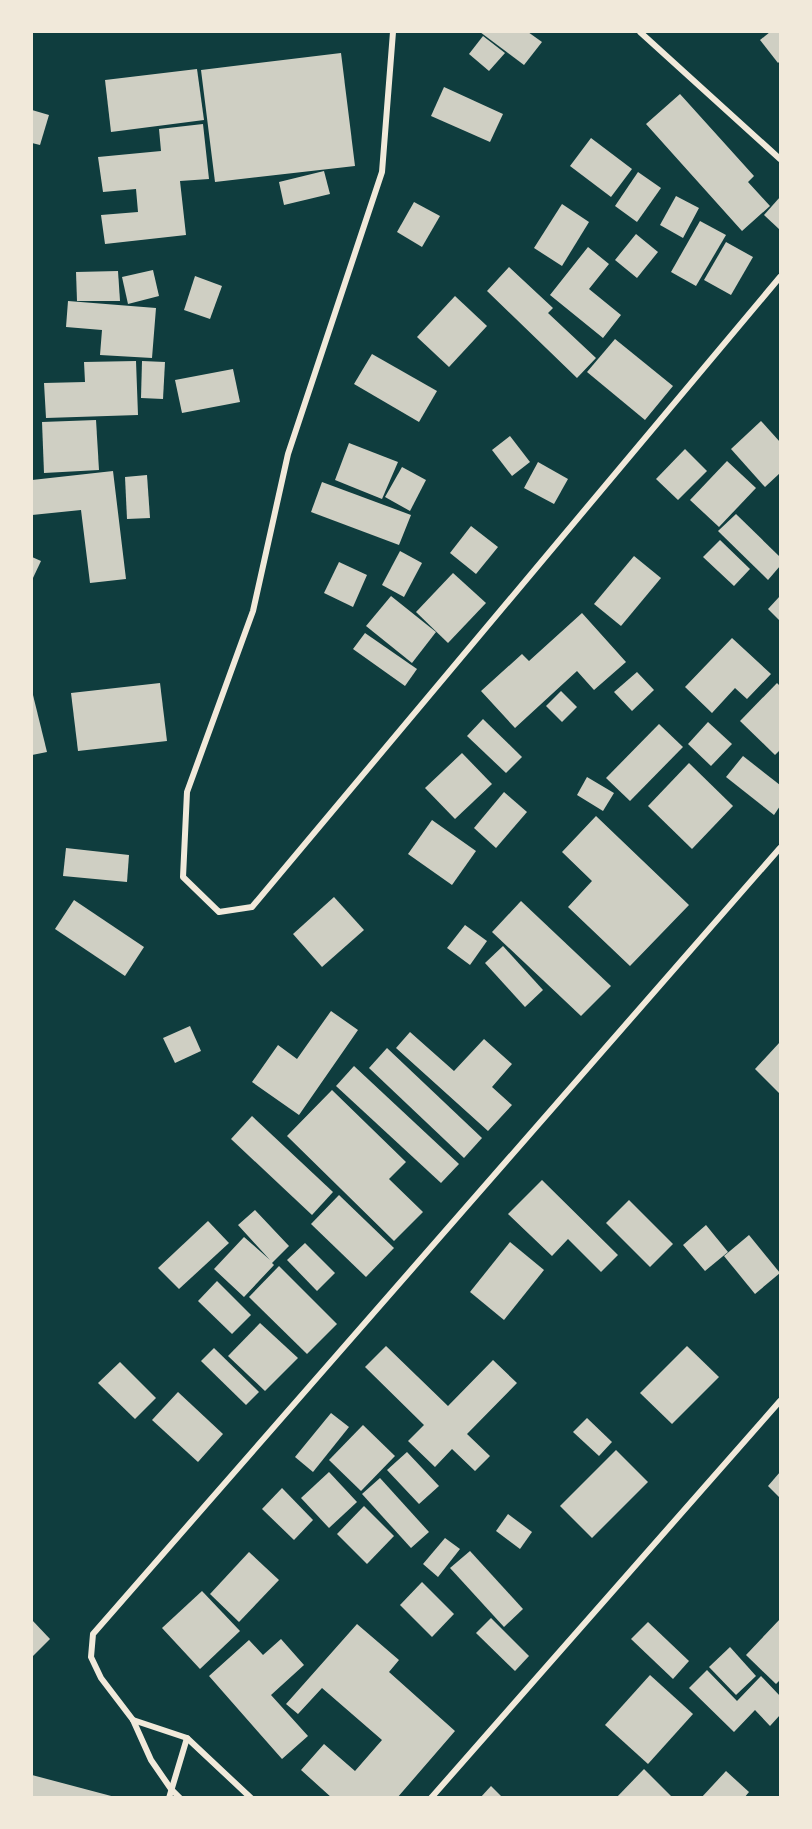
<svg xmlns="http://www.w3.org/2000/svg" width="812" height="1829" viewBox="0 0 812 1829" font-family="'Roboto Condensed',sans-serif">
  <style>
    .building { fill: #cfcfc3 }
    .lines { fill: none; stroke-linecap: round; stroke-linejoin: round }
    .minor { stroke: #f1e9da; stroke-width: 6 }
  </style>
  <rect width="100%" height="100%" fill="#0f3d3e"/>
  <!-- building -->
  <g class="building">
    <polygon points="480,32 528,32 542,42 524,65"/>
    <polygon points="770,32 780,32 780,61 778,63 760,40"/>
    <polygon points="483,36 505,53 489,71 469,54"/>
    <polygon points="341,53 355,166 215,182 201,70"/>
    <polygon points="197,69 204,120 111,132 105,80"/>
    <polygon points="444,87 503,114 490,142 431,116"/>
    <polygon points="680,94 754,176 748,182 770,206 742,231 646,124"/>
    <polygon points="32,110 49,115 40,145 32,143"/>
    <polygon points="203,124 209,179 180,181 186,235 105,244 101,215 138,212 136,189 103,192 98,157 161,151 159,129"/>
    <polygon points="591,138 632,169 611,197 570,166"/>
    <polygon points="324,171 330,194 284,205 279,182"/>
    <polygon points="638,172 661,188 637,222 615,206"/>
    <polygon points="676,196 699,208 683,238 660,225"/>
    <polygon points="780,197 780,230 764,215"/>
    <polygon points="414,202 440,216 422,247 397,232"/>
    <polygon points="562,204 589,222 562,266 534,248"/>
    <polygon points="700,221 726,235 696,286 671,272"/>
    <polygon points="636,234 658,252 637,278 615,260"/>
    <polygon points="726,242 753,257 731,295 704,280"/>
    <polygon points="588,247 609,264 589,289 621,315 603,338 550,295"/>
    <polygon points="509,267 553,308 548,313 596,358 577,378 487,291"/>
    <polygon points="153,270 159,296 128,304 122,277"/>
    <polygon points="118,271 120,301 77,301 76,272"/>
    <polygon points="195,276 222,286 210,319 184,310"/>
    <polygon points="455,296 487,326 449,367 417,337"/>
    <polygon points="68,301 156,308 152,358 100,355 102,330 66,327"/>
    <polygon points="615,339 673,386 645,420 587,372"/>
    <polygon points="372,354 437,391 419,422 354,384"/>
    <polygon points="136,361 138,415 46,418 44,383 85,382 84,362"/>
    <polygon points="142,361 165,362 163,399 141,398"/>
    <polygon points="233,369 240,402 182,413 175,380"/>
    <polygon points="96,420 99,470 44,473 42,422"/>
    <polygon points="761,421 780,442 780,473 765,487 731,449"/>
    <polygon points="510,436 530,462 512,476 492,450"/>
    <polygon points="349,443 398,462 382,499 335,480"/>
    <polygon points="685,449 707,471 678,500 656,479"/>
    <polygon points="727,461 756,488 719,527 690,500"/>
    <polygon points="538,462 568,479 554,504 524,488"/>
    <polygon points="402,467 426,480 410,511 385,497"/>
    <polygon points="113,471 126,579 90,583 81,510 32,515 32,480"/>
    <polygon points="147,475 150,518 127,519 125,477"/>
    <polygon points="322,482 411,515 399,545 311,512"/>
    <polygon points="736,514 780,557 780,566 768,580 718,531"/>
    <polygon points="471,526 498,547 476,574 450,553"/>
    <polygon points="720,540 750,569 734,586 703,557"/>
    <polygon points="400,551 422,563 404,597 382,585"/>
    <polygon points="634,556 661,578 621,626 594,604"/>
    <polygon points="32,557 41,561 32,580"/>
    <polygon points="339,562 367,575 353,607 324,593"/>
    <polygon points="453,573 486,603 448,643 416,612"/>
    <polygon points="391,596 436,632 412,663 366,626"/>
    <polygon points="780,596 780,621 768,609"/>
    <polygon points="582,613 626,662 594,690 577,671 515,728 481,691 522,654 529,661"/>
    <polygon points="365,633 417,669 405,686 353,649"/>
    <polygon points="732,638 771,674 747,699 735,688 712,713 685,687"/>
    <polygon points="637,672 654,690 632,711 614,692"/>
    <polygon points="160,683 167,741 78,751 71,693"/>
    <polygon points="777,683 780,686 780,750 775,755 740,721"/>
    <polygon points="32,691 47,752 32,755"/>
    <polygon points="561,691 577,707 562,722 546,706"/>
    <polygon points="483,719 522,757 506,773 467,736"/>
    <polygon points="708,722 732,744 711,766 688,744"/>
    <polygon points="659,724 683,747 630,801 606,778"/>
    <polygon points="462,753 492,784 455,819 425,788"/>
    <polygon points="743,756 780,785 780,806 774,815 726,777"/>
    <polygon points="689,763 733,806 692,849 648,806"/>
    <polygon points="587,777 614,793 603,811 577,795"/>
    <polygon points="504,792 527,812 496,848 474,828"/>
    <polygon points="596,816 689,905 630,966 568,907 592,881 562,852"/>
    <polygon points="432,820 476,851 452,885 408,854"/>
    <polygon points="66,848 129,855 127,882 63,876"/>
    <polygon points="334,897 364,930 322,967 293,934"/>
    <polygon points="74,900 144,947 125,976 55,929"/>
    <polygon points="521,901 611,986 581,1016 492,932"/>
    <polygon points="465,925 487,941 470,965 447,948"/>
    <polygon points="503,946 543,990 525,1007 485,963"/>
    <polygon points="331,1011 358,1030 299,1115 252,1082 278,1045 297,1059"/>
    <polygon points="190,1026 201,1051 175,1063 163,1038"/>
    <polygon points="410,1032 454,1071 484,1039 512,1064 492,1087 512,1105 488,1131 396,1048"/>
    <polygon points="780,1042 780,1094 755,1069"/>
    <polygon points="387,1048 482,1138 464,1158 369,1068"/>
    <polygon points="354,1066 459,1164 441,1183 336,1086"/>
    <polygon points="332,1090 406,1162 389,1179 423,1212 394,1241 287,1136"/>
    <polygon points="252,1116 333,1192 312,1215 231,1139"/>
    <polygon points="542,1180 618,1255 601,1272 568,1239 552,1256 508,1214"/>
    <polygon points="339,1195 394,1248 366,1277 311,1224"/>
    <polygon points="629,1200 673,1244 650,1267 606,1223"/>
    <polygon points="255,1210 289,1246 272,1263 274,1265 244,1297 214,1269 244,1237 270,1260 238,1225"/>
    <polygon points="208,1221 229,1243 179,1289 158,1268"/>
    <polygon points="706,1225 728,1252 705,1271 683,1245"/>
    <polygon points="749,1235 780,1273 755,1294 724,1256"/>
    <polygon points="510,1242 544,1270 504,1320 470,1292"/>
    <polygon points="305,1243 335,1273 317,1291 287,1260"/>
    <polygon points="279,1266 337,1324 307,1354 249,1297"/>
    <polygon points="217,1281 251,1315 232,1334 198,1301"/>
    <polygon points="260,1323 298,1358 265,1391 228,1356"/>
    <polygon points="386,1346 448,1406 493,1360 517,1383 467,1434 490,1456 475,1471 452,1449 435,1467 408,1441 424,1425 365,1367"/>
    <polygon points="687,1346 719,1377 672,1424 640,1393"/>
    <polygon points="214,1348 259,1392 246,1405 201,1361"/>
    <polygon points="120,1362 156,1398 135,1419 98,1383"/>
    <polygon points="178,1392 223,1434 198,1462 152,1420"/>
    <polygon points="331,1413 349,1427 313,1472 295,1457"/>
    <polygon points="587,1418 612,1442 599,1456 573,1432"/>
    <polygon points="363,1425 395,1456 361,1491 329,1460"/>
    <polygon points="616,1450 648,1482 592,1538 560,1506"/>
    <polygon points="407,1452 439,1486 419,1504 387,1470"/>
    <polygon points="329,1472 357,1502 329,1528 301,1498"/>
    <polygon points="780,1472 780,1498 768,1486"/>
    <polygon points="380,1478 429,1532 411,1548 362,1494"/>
    <polygon points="282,1488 313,1520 294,1540 262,1509"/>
    <polygon points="364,1506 394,1536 367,1564 337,1534"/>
    <polygon points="508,1514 532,1532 520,1549 496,1531"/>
    <polygon points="445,1538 460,1549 438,1577 423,1564"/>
    <polygon points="470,1551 523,1609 504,1627 450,1568"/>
    <polygon points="249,1552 279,1580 239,1622 210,1594"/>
    <polygon points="422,1582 454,1614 432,1637 400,1605"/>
    <polygon points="202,1591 240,1631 200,1669 162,1628"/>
    <polygon points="491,1618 529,1656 515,1671 476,1633"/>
    <polygon points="780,1619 780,1680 776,1684 746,1655"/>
    <polygon points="32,1620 50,1639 32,1657"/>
    <polygon points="648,1622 689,1661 673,1679 631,1639"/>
    <polygon points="357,1624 399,1660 389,1672 455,1731 397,1798 332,1798 301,1770 324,1744 355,1771 382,1740 322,1688 298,1714 286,1704"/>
    <polygon points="281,1639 304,1665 271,1695 308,1736 282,1759 209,1676 249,1640 263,1655"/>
    <polygon points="730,1647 756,1676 736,1695 709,1667"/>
    <polygon points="707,1670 737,1701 761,1676 780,1696 780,1715 770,1726 755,1710 734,1732 689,1688"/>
    <polygon points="650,1675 693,1714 648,1764 605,1725"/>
    <polygon points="644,1769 673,1798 616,1798"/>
    <polygon points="726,1771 749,1792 744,1798 701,1798"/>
    <polygon points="32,1775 115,1797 115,1798 32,1798"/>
    <polygon points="491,1786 503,1798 480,1798"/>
  </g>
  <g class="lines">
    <!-- minor -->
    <g class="minor">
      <polyline points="393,32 382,172 288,454 253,611 187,792 183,877 219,912 252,907 780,277"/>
      <polyline points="640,32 780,159"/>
      <polyline points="133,1720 187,1738 251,1798"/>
      <polyline points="169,1798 187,1738"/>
      <polyline points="180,1798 171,1789 151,1760 133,1720 101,1678 91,1657 93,1634 780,848"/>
      <polyline points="431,1798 780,1401"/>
    </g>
  </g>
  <!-- border -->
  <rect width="812" height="1829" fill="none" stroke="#f1e9da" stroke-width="66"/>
</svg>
